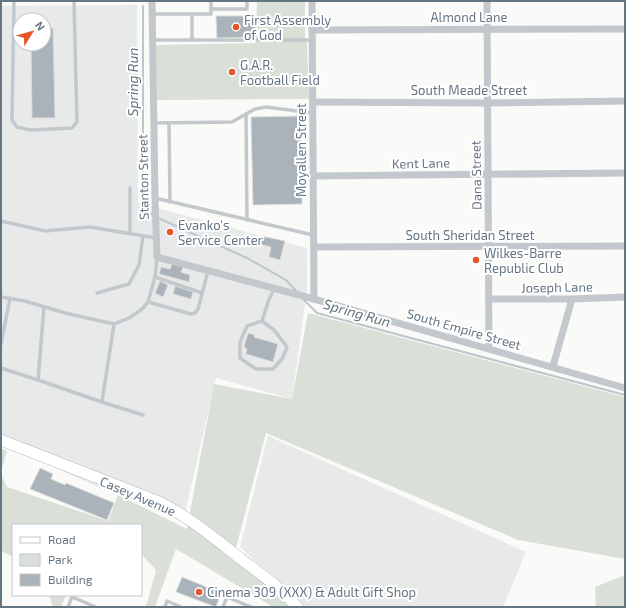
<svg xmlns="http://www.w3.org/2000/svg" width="626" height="608" viewBox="0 0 626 608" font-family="'Exo 2',sans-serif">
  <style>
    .built { fill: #e8e9e9; fill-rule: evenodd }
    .green { fill: #dadfd7 }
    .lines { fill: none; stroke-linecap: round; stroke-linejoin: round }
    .stream { stroke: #bbc7cb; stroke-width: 2 }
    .building { fill: #aab3b9; stroke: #dcdcda }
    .secondary-casing { stroke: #b3babf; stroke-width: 12 }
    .lane { stroke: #c3c8cc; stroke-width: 3.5 }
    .street { stroke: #c3c8cc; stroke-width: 7 }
    .secondary { stroke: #fff; stroke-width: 11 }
    .poi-dot { fill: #e4572e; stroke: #fff; stroke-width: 1.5 }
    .labels { text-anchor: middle; stroke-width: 4; stroke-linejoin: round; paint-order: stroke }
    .street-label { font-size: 13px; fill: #657683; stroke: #fff }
    .poi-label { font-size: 13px; fill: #657683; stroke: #fff; text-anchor: start }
    .water-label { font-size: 14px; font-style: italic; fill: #60757c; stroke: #fff }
  </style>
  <rect width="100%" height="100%" fill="#fafaf8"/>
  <!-- built -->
  <g class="built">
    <path d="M 137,5 L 138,203 L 307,248 L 307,291 L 292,399 L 216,378 L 183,521 L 91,484 L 16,449 L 1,444 L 1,6 ZM 20,20 L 44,20 L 44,44 L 20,44 Z"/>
    <polygon points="268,436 526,552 503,607 302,607 240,547"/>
  </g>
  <!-- green -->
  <g class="green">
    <polygon points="257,1 305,1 305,42 307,42 309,99 157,100 156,45 256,43"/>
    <polygon points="308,313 625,397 625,559 518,540 266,433 236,548 291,607 273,607 176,549 155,607 146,607 156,570 141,554 141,525 13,525 13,557 1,551 1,474 7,487 108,521 118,495 187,529 214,384 292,399"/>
    <polygon points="1,448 7,451 1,472"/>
    <polygon points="625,575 625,607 596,607 595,587"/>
    <polygon points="49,595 66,595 61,607 53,607"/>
  </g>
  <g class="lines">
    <!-- stream -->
    <g class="stream">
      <polyline points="143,6 143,209 154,216"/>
      <polyline points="158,218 247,258 286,280 298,293"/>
      <polyline points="303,299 317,313 625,395"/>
    </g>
  </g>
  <!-- building -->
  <g class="building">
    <polygon points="216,16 256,16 256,37 217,38"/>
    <polygon points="44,28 53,28 55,118 32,118 31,44 44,44"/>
    <polygon points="300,116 302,204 253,205 251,117"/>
    <polygon points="261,236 285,241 280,260 269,257 271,247 259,244"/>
    <polygon points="172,264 183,267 181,272 190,275 189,282 159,274 161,267 170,269"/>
    <polygon points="160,281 168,285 163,297 155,293"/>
    <polygon points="175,286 193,292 191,299 173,294"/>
    <polygon points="248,333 255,335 254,337 278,344 273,362 246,354 247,349 244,347"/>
    <polygon points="40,468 53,474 51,479 65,485 66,483 114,503 107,520 30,489"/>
    <polygon points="182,577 221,593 216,607 176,592"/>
  </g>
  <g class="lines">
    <defs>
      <path id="secondary" d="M 1,440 L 157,501 C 188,516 214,538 241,559 C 260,574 282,588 297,607"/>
    </defs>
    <!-- secondary casing -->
    <use href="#secondary" class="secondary-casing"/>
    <!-- lane -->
    <g class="lane">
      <polyline points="14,1 12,120 17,127 30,130 72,128 77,122 74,1"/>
      <polyline points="211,9 211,1"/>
      <polyline points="153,14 211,14 211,9 247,9 247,1"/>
      <polyline points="152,40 312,40"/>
      <polyline points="192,40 192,14"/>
      <polyline points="246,114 247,220"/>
      <polyline points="154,123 232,122 255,109 266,107 312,113"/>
      <polyline points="169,123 170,202"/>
      <polyline points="130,188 130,234"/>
      <polyline points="155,198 313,235"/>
      <polyline points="1,221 45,231 90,227 156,238"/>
      <polyline points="155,277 202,293"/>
      <polyline points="97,293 129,284 139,265 143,236"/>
      <polyline points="1,297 25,301 65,313 114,324 129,318 142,309 148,302 155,277 157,258"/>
      <polyline points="148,302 191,314 195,313 198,309 208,271"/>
      <polyline points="44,307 38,380 102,402 114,324"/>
      <polyline points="262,321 247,326 240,342 240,358 256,369 273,369 282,359 287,347 274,330 262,321 269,299 275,288"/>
      <polyline points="1,344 10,298"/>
      <polyline points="1,368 38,380"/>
      <polyline points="102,402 143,415"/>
      <polyline points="68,607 72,597 96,607"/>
      <polyline points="165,607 167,601 181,607"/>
      <polyline points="223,607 227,597 251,607"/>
    </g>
    <!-- street -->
    <g class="street">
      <polyline points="152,1 155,198 157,257 314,299 625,388"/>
      <polyline points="312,1 314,299"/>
      <polyline points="487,1 489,349"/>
      <polyline points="312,30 625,29"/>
      <polyline points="313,102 487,103 625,101"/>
      <polyline points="313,176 625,173"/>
      <polyline points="315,247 625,246"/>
      <polyline points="489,299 572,299 625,297"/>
      <polyline points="553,366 572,299"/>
    </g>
    <!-- secondary -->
    <use href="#secondary" class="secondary"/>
  </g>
  <!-- markers -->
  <g class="poi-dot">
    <circle cx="236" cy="27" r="4"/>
    <circle cx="232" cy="72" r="4"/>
    <circle cx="170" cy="232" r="4"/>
    <circle cx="476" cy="260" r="4"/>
    <circle cx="199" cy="592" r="4"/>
  </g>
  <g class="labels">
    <!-- street labels -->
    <g class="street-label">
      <text x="469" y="22">Almond Lane</text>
      <text x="469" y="95">South Meade Street</text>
      <text transform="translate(301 150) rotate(-90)" y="5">Moyallen Street</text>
      <text transform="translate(421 163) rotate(-1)" y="5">Kent Lane</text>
      <text transform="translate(476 175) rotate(-91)" y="5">Dana Street</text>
      <text transform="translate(143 177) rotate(-91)" y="5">Stanton Street</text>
      <text x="470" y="240">South Sheridan Street</text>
      <text transform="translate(557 287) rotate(-1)" y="5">Joseph Lane</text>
      <text transform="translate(464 329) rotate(16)" y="5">South Empire Street</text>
      <text transform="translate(138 496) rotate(23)" y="5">Casey Avenue</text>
    </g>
    <!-- poi labels -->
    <g class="poi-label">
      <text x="244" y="25">First Assembly<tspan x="244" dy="15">of God</tspan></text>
      <text x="240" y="70">G.A.R.<tspan x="240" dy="15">Football Field</tspan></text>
      <text x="178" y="230">Evanko's<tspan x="178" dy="15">Service Center</tspan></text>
      <text x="484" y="258">Wilkes-Barre<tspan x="484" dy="15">Republic Club</tspan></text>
      <text x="207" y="597">Cinema 309 (XXX) &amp; Adult Gift Shop</text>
    </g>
    <!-- water labels -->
    <g class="water-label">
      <text transform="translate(133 82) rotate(-90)" y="5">Spring Run</text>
      <text transform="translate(357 313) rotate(16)" y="5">Spring Run</text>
    </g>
  </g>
  <!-- border -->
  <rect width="626" height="608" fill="none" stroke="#657683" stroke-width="4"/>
  <!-- legend -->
  <rect x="12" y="524" width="130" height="72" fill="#ffffff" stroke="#c1c8cd"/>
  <rect x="20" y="537" width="20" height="6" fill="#ffffff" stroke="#c1c8cd"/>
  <text x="48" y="544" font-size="12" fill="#657683">Road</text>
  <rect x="20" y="554" width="20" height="12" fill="#dadfd7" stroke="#c1c8cd"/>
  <text x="48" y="564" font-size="12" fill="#657683">Park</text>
  <rect x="20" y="574" width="20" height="12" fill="#aab3b9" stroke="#c1c8cd"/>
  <text x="48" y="584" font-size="12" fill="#657683">Building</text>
  <!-- north arrow -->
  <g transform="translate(32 32) rotate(53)"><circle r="19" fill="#ffffff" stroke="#c1c8cd"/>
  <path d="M0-3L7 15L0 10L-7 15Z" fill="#e4572e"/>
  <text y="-6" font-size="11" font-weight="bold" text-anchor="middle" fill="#657683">N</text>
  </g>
</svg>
